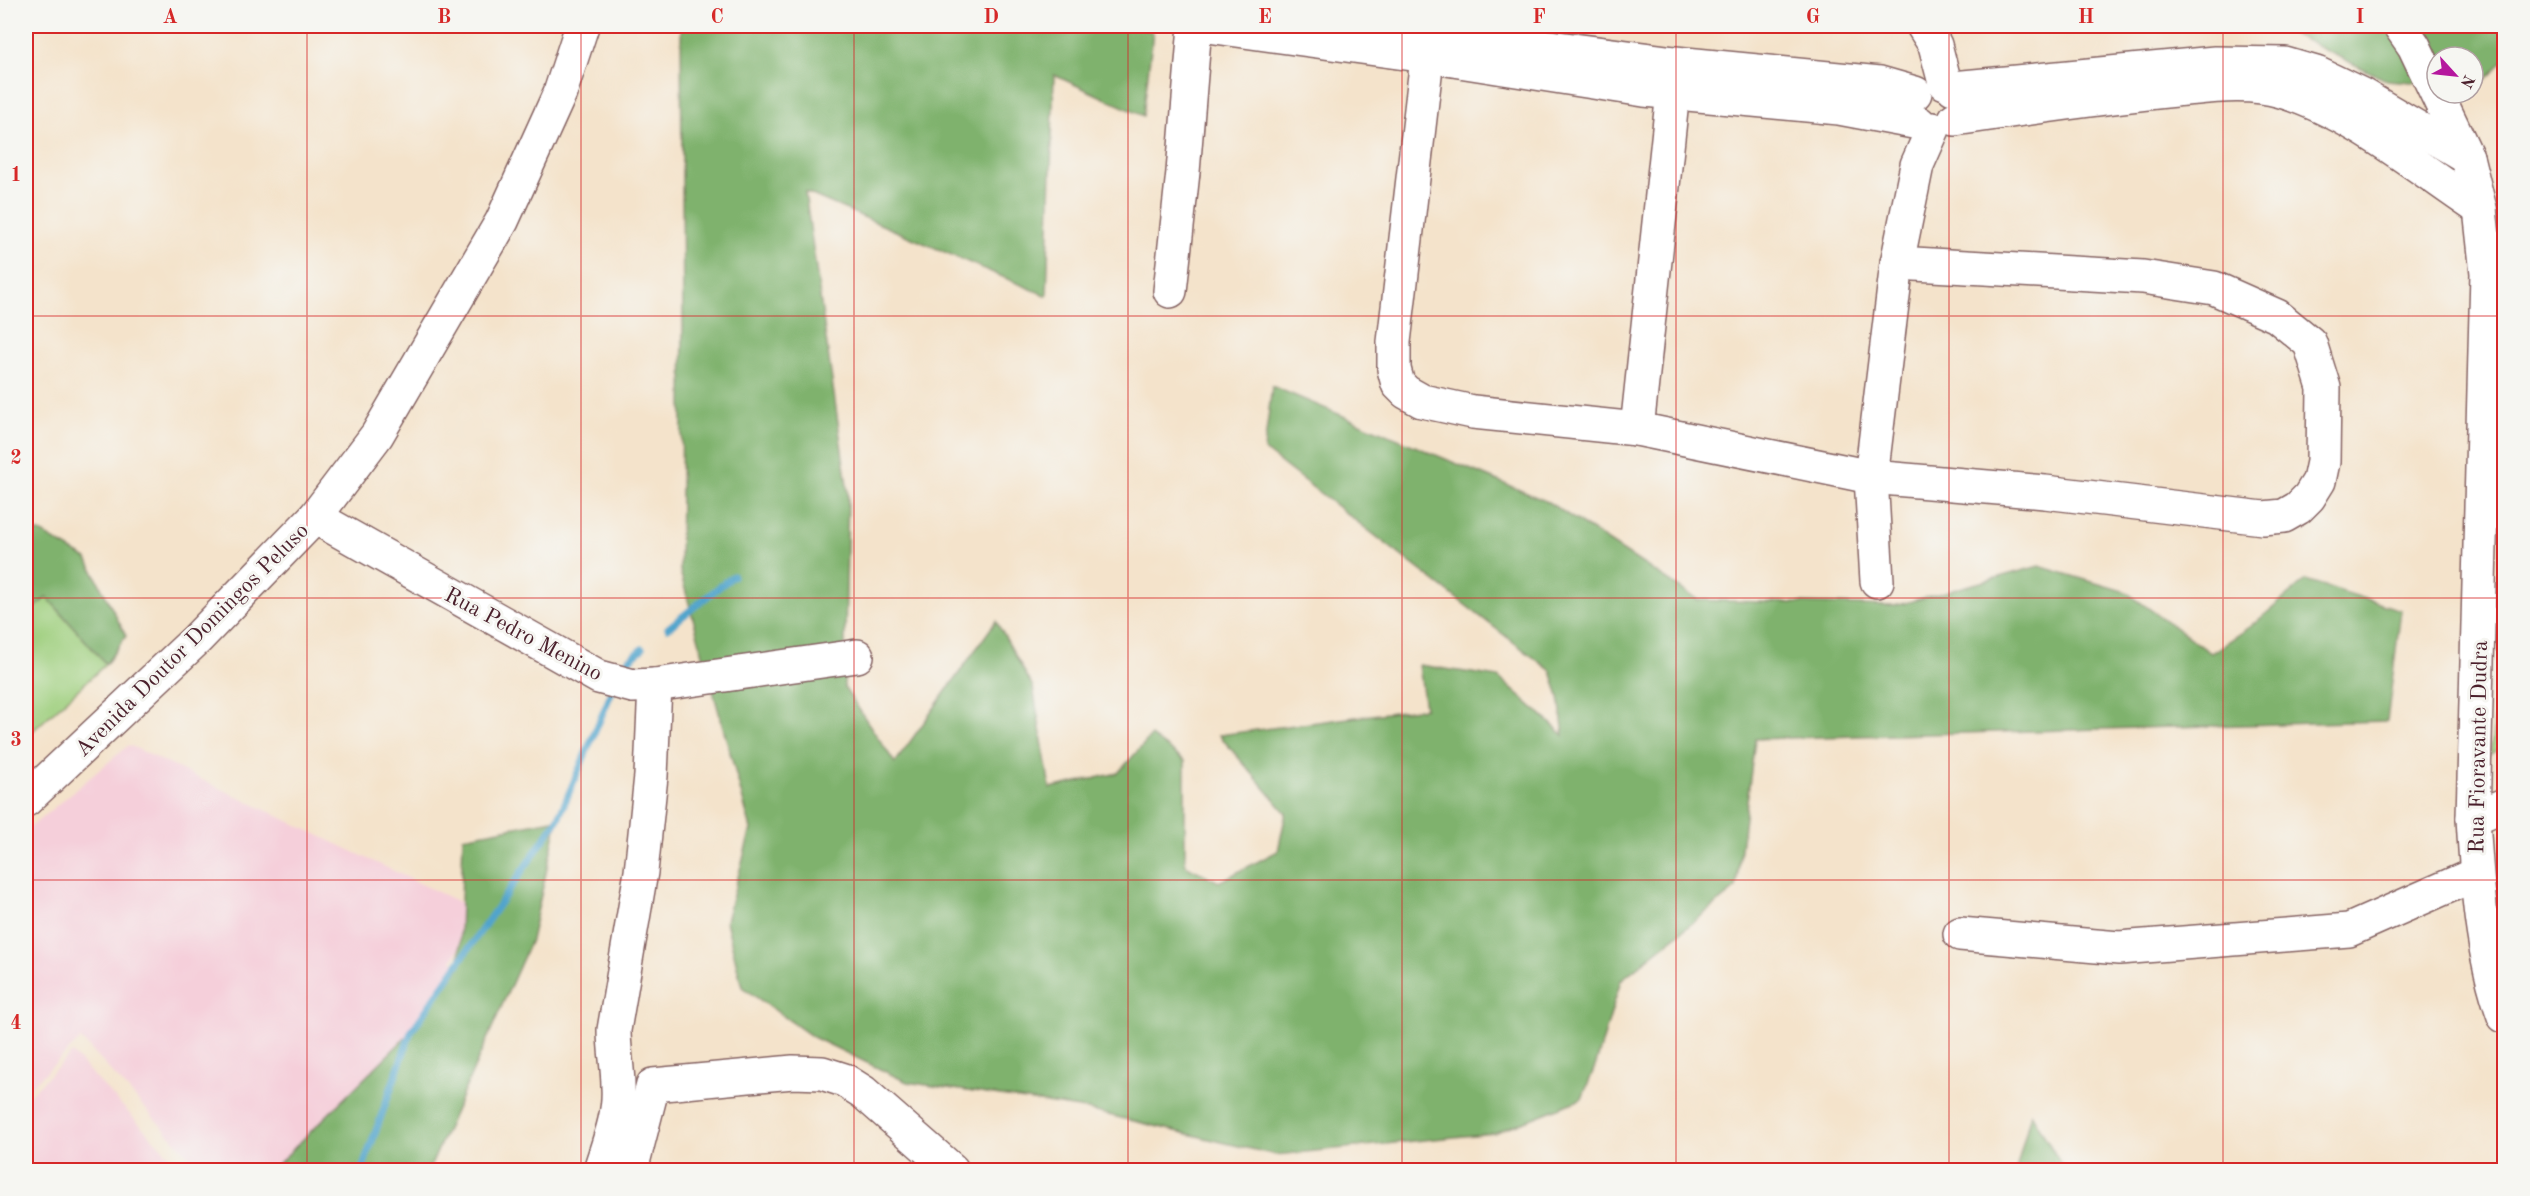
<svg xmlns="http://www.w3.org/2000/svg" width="2530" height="1196" viewBox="0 0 2530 1196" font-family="'Old Standard TT',serif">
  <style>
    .built { fill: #f5cfda }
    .green { fill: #9fcf7e; stroke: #747754; stroke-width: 1.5 }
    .forest { fill: #7fb26d; stroke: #64684c; stroke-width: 1.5 }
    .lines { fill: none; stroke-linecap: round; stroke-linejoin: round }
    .stream { stroke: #51a4cc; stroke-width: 7 }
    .minor-casing { stroke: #866463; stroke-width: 36 }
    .minor { stroke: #fff; stroke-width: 33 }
    .grid { fill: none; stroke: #d62828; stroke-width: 1.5; stroke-opacity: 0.55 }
    .labels { text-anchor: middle; stroke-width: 6; stroke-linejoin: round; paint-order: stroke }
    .street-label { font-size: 22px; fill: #4a1f2b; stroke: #f6f6f2 }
    .neatline { fill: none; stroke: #d62828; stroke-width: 2 }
    .grid-label { font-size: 20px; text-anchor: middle; font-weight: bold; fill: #d62828 }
  </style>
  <rect width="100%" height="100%" fill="#f6f6f2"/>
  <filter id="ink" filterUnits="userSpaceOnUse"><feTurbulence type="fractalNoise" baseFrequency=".0167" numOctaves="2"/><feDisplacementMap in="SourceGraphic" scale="12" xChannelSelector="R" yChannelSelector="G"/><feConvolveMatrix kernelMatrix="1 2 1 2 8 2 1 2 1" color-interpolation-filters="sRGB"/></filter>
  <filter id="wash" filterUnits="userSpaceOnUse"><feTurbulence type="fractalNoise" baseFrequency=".008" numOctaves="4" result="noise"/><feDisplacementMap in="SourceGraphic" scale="24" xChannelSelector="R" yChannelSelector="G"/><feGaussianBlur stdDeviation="1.35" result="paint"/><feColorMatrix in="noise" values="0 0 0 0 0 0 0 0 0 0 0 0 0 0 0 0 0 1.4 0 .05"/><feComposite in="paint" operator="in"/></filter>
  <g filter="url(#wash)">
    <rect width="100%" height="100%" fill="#f4e3cb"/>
    <!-- built -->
    <g class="built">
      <polygon points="129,745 480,912 452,960 459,968 434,992 400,1051 274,1170 202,1170 81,1039 26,1091 26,831"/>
      <polygon points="72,1053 183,1170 26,1170 26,1098"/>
    </g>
    <!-- green -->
    <g class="green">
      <polygon points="47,597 106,664 26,737 26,615"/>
      <polygon points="2504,669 2504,747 2490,754 2501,672"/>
    </g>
    <!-- forest -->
    <g class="forest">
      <polygon points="681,26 1133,26 1153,32 1143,116 1054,75 1047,296 805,192 848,492 844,687 895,763 996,621 1033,687 1050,788 1118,773 1151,736 1185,761 1185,865 1219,882 1278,851 1286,813 1219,735 1425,708 1419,665 1498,677 1564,735 1559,697 1551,671 1264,450 1272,386 1548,502 1698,600 1894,606 2039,566 2126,592 2211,653 2250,627 2306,580 2401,610 2387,721 1755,739 1736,888 1621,980 1596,1064 1582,1099 1494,1133 1276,1155 1079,1108 907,1082 813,1037 742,987 726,921 751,829 680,571 683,326"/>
      <polygon points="2276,26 2504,26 2504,60 2479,87 2473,86 2473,57 2437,57 2437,84 2386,80"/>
      <polygon points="26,531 40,532 87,559 126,636 106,664 47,597 26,615"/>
      <polygon points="558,819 531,940 429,1170 272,1170 411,1032 459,968 463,837"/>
      <polygon points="2031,1113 2062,1166 2078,1170 2016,1170"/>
    </g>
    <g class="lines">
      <!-- stream -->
      <g class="stream">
        <polyline points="668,628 733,576"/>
        <polyline points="620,673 624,664 642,649"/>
        <polyline points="362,1170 411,1032 558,819 613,689"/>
      </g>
    </g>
  </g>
  <g filter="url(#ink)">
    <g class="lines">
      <defs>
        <g id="minor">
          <polyline points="1208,26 1427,56 1644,90 1839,108 1919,123"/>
          <polyline points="1386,26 1675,63 1880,83 1915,93"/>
          <polyline points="1923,26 1935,45 1945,83"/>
          <path d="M 2400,26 L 2414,46 L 2467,157 L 2480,209 L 2487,273 L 2473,818 C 2477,885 2481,953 2504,1016"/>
          <polyline points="1430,32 1394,342 1394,369 1398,384 1406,392 1422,401 1473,412 1637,429 1871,477 2045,492 2263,518 2284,516 2298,508 2309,497 2319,481 2323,462 2324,388 2310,343 2277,316 2214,288 2143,277 1897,263"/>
          <polyline points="1953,88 2215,63 2285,64 2316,73 2362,95 2467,157"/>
          <path d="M 1955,119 C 2028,108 2102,97 2176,90 C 2209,87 2248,81 2281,91 C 2352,112 2418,168 2480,209"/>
          <polyline points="1170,291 1183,172 1195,26"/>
          <polyline points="1637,429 1675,73"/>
          <polyline points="315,517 599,677 633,686 655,685 857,656"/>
          <polyline points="1877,581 1871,477 1897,263 1917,165 1933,129"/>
          <polyline points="26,800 197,639 315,517 377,435 502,221 560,93 582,26"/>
          <polyline points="2473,818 2504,805"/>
          <polyline points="1960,934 2119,948 2349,930 2476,874"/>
          <path d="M 600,1170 C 608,1144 620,1115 618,1087 C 618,1068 614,1050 614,1030 L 641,872 L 651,776 L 655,685"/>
          <polyline points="631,1170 653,1085 793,1072 822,1073 844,1080 863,1092 952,1170"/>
        </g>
      </defs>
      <!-- minor casing -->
      <use href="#minor" class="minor-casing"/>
      <!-- minor -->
      <use href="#minor" class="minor"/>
    </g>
  </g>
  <!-- grid -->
  <path class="grid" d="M 307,26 L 307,1170M 581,26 L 581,1170M 854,26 L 854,1170M 1128,26 L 1128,1170M 1402,26 L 1402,1170M 1676,26 L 1676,1170M 1949,26 L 1949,1170M 2223,26 L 2223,1170M 26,316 L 2504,316M 26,598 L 2504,598M 26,880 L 2504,880"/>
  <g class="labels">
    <!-- street labels -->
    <g class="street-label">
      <text transform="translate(524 633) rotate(28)" y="8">Rua Pedro Menino</text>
      <text transform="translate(191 639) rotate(-45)" y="8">Avenida Doutor Domingos Peluso</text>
      <text transform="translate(2477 747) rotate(-89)" y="8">Rua Fioravante Dudra</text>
    </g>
  </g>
  <!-- margin -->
  <rect width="2530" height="1196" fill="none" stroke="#f6f6f2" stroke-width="66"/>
  <!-- north arrow -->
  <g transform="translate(2455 75) rotate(117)"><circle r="28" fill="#f6f6f2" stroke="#b1a0a2" stroke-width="1.5"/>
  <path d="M0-4.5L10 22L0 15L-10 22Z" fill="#b5179e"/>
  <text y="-9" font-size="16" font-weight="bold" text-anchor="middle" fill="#4a1f2b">N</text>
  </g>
  <rect x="33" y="33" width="2464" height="1130" class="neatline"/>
  <g class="grid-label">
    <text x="170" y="23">A</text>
    <text x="444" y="23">B</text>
    <text x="717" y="23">C</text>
    <text x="991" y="23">D</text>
    <text x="1265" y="23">E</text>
    <text x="1539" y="23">F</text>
    <text x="1813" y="23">G</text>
    <text x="2086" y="23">H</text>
    <text x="2360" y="23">I</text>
    <text x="16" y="181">1</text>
    <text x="16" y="464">2</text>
    <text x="16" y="746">3</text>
    <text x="16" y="1029">4</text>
  </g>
</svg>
